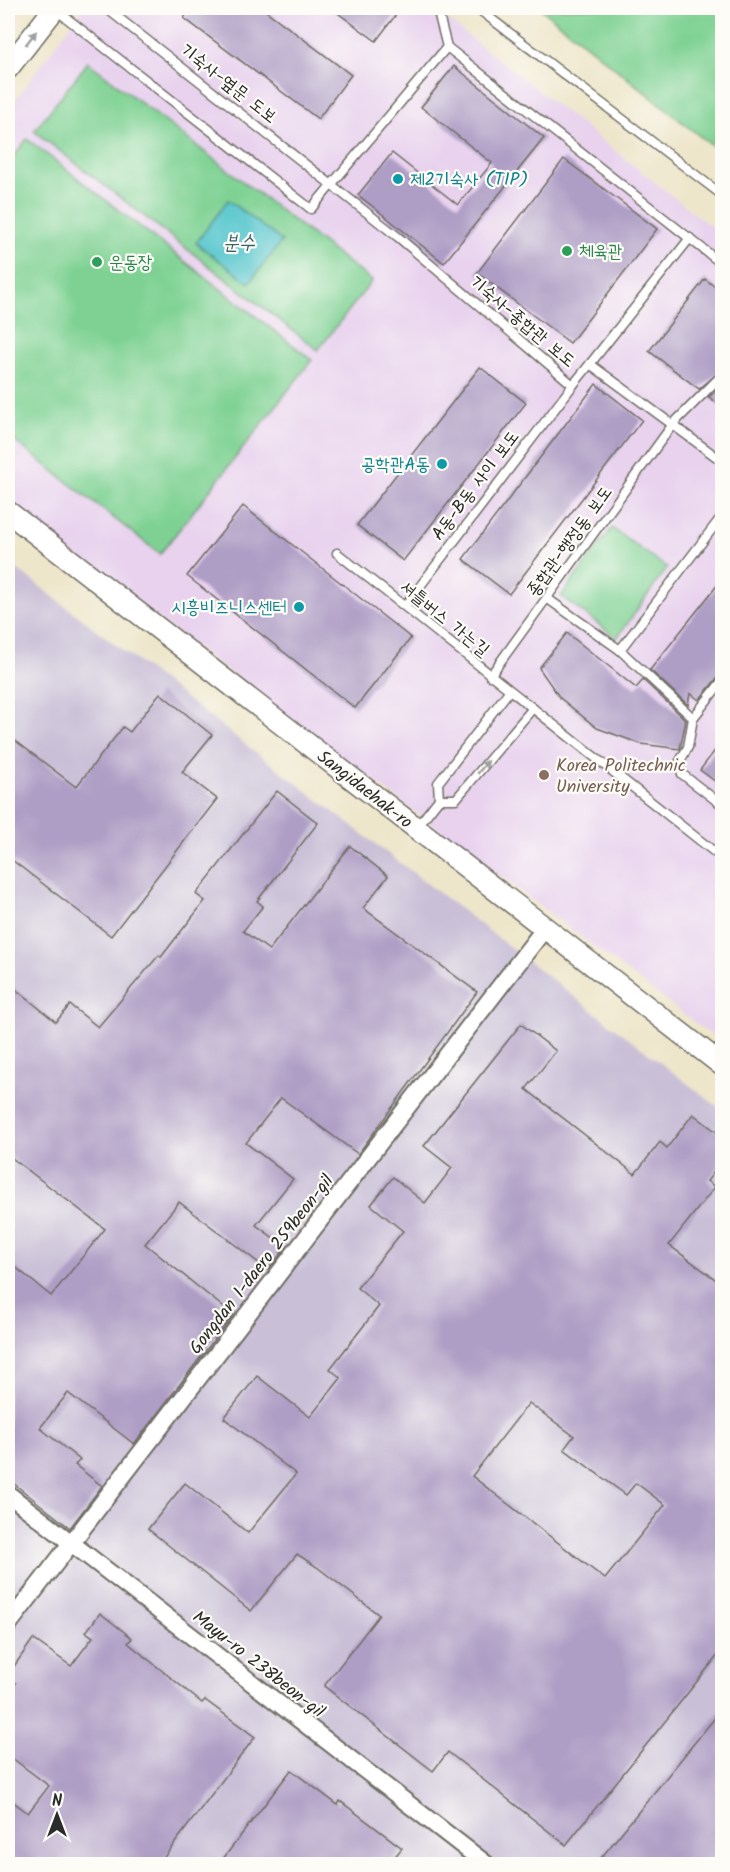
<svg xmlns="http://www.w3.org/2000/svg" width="730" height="1872" viewBox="0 0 730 1872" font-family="Kalam,'Poor Story',sans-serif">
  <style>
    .built { fill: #e8d2ee }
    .industrial { fill: #c9bfd7 }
    .green { fill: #7ed193; stroke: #547e5f; stroke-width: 1.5 }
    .water { fill: #59c7ce; stroke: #42797c; stroke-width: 1.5 }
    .building { fill: #ae9dc5; fill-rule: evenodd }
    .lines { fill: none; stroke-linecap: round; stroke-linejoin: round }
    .service-casing { stroke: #6f6c63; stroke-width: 11 }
    .minor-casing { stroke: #6f6c63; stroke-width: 20 }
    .tertiary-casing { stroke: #6f6c63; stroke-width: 24 }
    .service { stroke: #fff; stroke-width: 8 }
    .minor { stroke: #fff; stroke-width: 16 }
    .tertiary { stroke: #fff; stroke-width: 21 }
    .oneway { fill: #a0a0a0 }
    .culture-dot { fill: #0f9aa8; stroke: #fdfcf7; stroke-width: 2 }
    .leisure-dot { fill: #2e9e5b; stroke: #fdfcf7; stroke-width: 2 }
    .education-dot { fill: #8d6e63; stroke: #fdfcf7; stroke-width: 2 }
    .labels { text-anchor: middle; stroke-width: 4.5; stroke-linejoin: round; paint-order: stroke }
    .street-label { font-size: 18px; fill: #2b2b2b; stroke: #fdfcf7 }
    .culture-label { font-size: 18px; fill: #0d838f; stroke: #fdfcf7; text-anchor: end }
    .leisure-label { font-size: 18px; fill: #27864d; stroke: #fdfcf7; text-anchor: start }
    .education-label { font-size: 18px; fill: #785e54; stroke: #fdfcf7; text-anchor: start }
    .water-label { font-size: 20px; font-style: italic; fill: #3b6264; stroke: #fdfcf7 }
  </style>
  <rect width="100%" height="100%" fill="#fdfcf7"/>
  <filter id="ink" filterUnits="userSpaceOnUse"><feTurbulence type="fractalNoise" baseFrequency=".0167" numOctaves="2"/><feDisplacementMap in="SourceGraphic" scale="12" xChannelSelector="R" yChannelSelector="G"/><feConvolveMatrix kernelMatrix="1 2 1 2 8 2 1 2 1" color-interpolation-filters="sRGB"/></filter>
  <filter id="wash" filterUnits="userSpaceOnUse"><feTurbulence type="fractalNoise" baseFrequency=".008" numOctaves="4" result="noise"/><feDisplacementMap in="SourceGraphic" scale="24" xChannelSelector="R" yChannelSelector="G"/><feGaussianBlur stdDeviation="1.35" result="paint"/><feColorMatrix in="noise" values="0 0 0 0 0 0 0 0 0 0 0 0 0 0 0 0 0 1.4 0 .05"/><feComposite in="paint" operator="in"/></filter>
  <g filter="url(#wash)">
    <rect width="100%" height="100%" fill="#eee6cb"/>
    <!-- built -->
    <polygon class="built" points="83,8 433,8 722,235 722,1043 8,506 8,110"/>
    <!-- industrial -->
    <polygon class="industrial" points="8,562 722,1110 722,1864 8,1864"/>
    <!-- green -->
    <g class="green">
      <polygon points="540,8 722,8 722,154"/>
      <polygon points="88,62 372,281 318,350 34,131"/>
      <polygon points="27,139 312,360 160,554 8,436 8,164"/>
      <polygon points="612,528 667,568 617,638 561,596"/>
    </g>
    <!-- water -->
    <polygon class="water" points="228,200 282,241 249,283 196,243"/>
    <g id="blocks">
      <!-- building -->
      <g class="building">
        <polygon points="191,8 262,8 351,75 318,119 184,18"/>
        <polygon points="331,8 401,8 376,41"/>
        <polygon points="454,66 544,138 444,263 358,195 392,153 458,205 492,163 421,107"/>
        <polygon points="564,159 657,229 570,343 477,273"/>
        <polygon points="705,279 723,293 723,369 699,389 649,351"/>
        <polygon points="480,367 526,403 403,561 357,525"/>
        <polygon points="596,384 642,420 509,594 463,559"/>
        <polygon points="723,384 723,408 709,397"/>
        <polygon points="243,506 411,638 355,708 187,576"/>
        <polygon points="723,578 723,671 699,700 690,693 688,705 650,670"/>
        <polygon points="567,633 636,688 643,680 686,720 680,749 641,744 597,728 560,698 539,668"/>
        <polygon points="160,693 212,735 182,772 217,799 111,936 8,857 8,735 76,787 123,727 130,732"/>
        <polygon points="723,740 723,787 700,770"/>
        <polygon points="277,791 318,823 257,901 263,906 243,931 269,950 350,846 388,876 363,908 477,992 358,1154 281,1098 246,1143 293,1179 256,1225 286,1247 268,1270 179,1202 145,1244 233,1315 134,1444 68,1393 40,1428 80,1460 75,1465 102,1486 70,1528 8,1479 8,1261 51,1296 105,1229 8,1155 8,983 56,1022 70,1005 98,1027 159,955 161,957 205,901 196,894"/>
        <path d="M 521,1024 L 556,1051 L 526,1089 L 635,1174 L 660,1142 L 667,1148 L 693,1114 L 723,1137 L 723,1161 L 707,1181 L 715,1187 L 669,1245 L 723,1285 L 723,1649 L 566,1845 L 448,1752 L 433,1771 L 324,1686 L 379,1615 L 317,1567 L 297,1554 L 251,1611 L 148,1529 L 185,1483 L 248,1533 L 296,1474 L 224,1418 L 257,1376 L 310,1417 L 341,1378 L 330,1369 L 379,1306 L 357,1288 L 403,1231 L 371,1205 L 393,1177 L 425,1203 L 452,1168 L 424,1146 ZM 529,1403 L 574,1436 L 564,1449 L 626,1495 L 636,1483 L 665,1505 L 605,1579 L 472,1476 Z"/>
        <polygon points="100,1613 132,1638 128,1643 202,1703 205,1700 255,1737 159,1864 8,1864 8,1798 28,1813 49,1786 8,1755 8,1694 16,1683 8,1675 33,1639 71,1666 93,1637 86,1632"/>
        <polygon points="723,1708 723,1864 596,1864 705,1730"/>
        <polygon points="291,1770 338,1805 340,1801 402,1848 389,1864 219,1864"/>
      </g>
    </g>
  </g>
  <g filter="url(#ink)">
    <use href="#blocks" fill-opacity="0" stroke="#6f6c63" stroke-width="1.5"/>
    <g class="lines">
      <defs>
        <g id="service">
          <polyline points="106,8 398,237 573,385 590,364 722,461"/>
          <polyline points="437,8 447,47"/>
          <polyline points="477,8 722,195"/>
          <polyline points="55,9 311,209 447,47 722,264"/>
          <polyline points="590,364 690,238"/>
          <polyline points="722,516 620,650 693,718 688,747 679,763 682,774 722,805"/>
          <polyline points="337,553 722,858"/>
          <polyline points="548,599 620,650"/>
          <polyline points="405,606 573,385"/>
          <polyline points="490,676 673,424 722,375"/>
          <polyline points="693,718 722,681"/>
          <polyline points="439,799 456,799 533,708"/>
          <polyline points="417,827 439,799 438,783 509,691"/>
        </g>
        <g id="minor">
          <polyline points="8,1494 486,1864"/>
          <polyline points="8,1625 545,928"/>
        </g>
        <g id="tertiary">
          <polyline points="8,68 55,8"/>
          <polyline points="8,512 722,1065"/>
        </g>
      </defs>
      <!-- service casing -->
      <use href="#service" class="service-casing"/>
      <!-- minor casing -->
      <use href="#minor" class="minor-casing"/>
      <!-- tertiary casing -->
      <use href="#tertiary" class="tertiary-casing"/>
      <!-- service -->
      <use href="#service" class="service"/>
      <!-- minor -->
      <use href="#minor" class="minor"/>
      <!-- tertiary -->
      <use href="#tertiary" class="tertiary"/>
    </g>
    <!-- one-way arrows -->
    <defs><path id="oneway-solid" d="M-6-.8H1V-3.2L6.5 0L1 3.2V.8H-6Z" transform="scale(1.5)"/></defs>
    <g class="oneway">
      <use href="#oneway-solid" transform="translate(31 38) rotate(-52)"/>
      <use href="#oneway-solid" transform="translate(483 767) rotate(-50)"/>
    </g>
  </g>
  <!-- markers -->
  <g class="culture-dot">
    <circle cx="398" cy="179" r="6"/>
    <circle cx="442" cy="464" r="6"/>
    <circle cx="299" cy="607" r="6"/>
  </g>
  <g class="leisure-dot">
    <circle cx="567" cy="251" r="6"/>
    <circle cx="97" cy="262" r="6"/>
  </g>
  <circle class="education-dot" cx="544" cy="775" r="6"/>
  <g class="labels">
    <!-- street labels -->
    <g class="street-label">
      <text transform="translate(229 83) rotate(38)" y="6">기숙사-옆문 도보</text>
      <text transform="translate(523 321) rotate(40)" y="6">기숙사-종합관 보도</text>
      <text transform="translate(475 485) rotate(-53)" y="6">A동-B동 사이 보도</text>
      <text transform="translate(569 541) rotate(-54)" y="6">종합관-행정동 보도</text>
      <text transform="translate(445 618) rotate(39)" y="6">셔틀버스 가는길</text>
      <text transform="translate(365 789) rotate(38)" y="6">Sangidaehak-ro</text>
      <text transform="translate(261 1264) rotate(-52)" y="6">Gongdan 1-daero 259beon-gil</text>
      <text transform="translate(259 1664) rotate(38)" y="6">Mayu-ro 238beon-gil</text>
    </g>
    <!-- culture labels -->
    <g class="culture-label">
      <text x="410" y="185" text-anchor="start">제2기숙사 (TIP)</text>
      <text x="430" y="470">공학관A동</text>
      <text x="287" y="613">시흥비즈니스센터</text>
    </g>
    <!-- leisure labels -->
    <g class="leisure-label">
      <text x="579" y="257">체육관</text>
      <text x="109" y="268">운동장</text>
    </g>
    <!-- education labels -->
    <g class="education-label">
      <text x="556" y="771">Korea Politechnic<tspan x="556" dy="21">University</tspan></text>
    </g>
    <!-- water labels -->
    <g class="water-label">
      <text x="239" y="249">분수</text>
    </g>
  </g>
  <!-- margin -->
  <rect width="730" height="1872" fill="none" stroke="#fdfcf7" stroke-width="30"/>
  <!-- north arrow -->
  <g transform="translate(57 1815)" stroke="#fdfcf7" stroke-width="4.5" paint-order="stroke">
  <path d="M0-4.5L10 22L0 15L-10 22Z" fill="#2b2b2b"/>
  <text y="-9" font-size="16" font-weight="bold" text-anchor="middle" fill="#2b2b2b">N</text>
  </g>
</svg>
